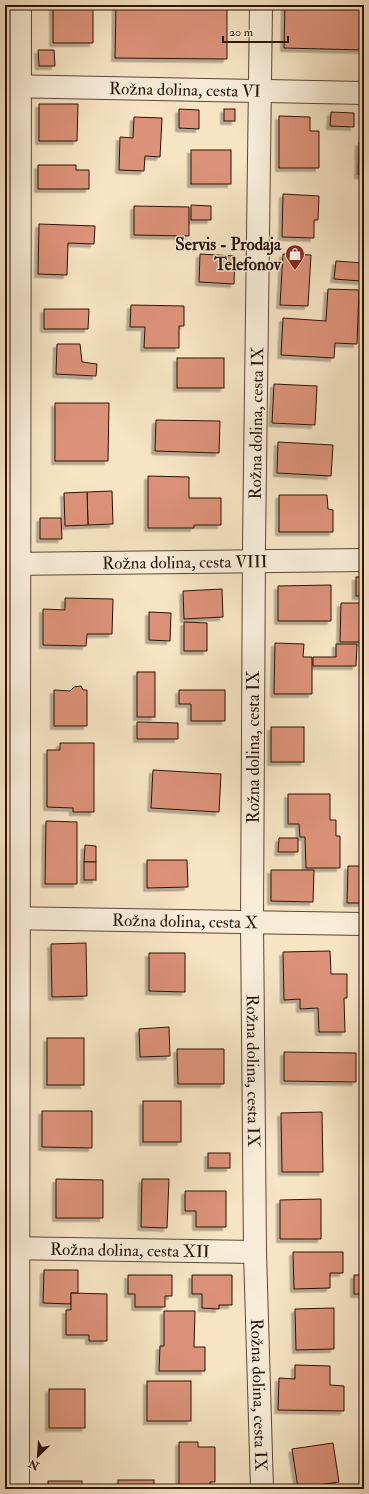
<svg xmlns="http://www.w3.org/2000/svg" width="369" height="1494" viewBox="0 0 369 1494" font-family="'IM FELL Double Pica',serif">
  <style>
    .building { fill: #dc9279; stroke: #2b1305; filter: url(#shadow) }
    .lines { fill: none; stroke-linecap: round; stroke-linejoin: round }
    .minor-casing { stroke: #5e4735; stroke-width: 24 }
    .tertiary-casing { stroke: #5e4735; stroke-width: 24 }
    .minor { stroke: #f9edd9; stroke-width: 22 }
    .tertiary { stroke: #f9edd9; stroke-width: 22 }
    .labels { text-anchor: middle; stroke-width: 3; stroke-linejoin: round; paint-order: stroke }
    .street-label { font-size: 17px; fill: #2b1305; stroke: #f9edd9 }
    .poi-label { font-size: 17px; font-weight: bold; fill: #2b1305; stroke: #f9edd9; text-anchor: end }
  </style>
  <defs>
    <filter id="shadow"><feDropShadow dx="-3.5" dy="3.5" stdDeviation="0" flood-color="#0004"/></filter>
  </defs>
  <rect width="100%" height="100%" fill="#f6e4c4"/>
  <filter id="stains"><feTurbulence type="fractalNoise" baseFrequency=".005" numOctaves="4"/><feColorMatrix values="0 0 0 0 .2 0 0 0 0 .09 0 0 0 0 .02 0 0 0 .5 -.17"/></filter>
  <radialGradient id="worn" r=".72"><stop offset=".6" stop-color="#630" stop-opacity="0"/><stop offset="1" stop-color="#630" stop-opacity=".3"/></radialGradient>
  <!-- building -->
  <g class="building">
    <polygon points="116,5 227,7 227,59 115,58"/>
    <polygon points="141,5 227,5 227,7 141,6"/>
    <polygon points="285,5 364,5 364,50 284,48"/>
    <polygon points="53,6 93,7 93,43 53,43"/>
    <polygon points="5,22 6,23 5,58"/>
    <polygon points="38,50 54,50 55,66 39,66"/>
    <polygon points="39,104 78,104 77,141 39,141"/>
    <polygon points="179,109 199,110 199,129 179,128"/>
    <rect x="224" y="109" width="11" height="12"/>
    <polygon points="331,112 354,113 354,127 330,126"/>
    <polygon points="279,116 310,117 310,131 319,131 319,168 279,168"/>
    <polygon points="134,117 162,118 160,157 145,156 144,171 119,170 120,137 133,138"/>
    <polygon points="359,142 364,142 364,175 358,175"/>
    <rect x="191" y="150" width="40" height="34"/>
    <polygon points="38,165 76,165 76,170 89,170 89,189 38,189"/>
    <polygon points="283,194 319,196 318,220 314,220 314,238 282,237"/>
    <polygon points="191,205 211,206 211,220 191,220"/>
    <polygon points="134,206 189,207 189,236 134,235"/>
    <polygon points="39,224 95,226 94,244 68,243 67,275 38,274"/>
    <polygon points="200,254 235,256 234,284 199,282"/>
    <polygon points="283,254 311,255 308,306 280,305"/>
    <polygon points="336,261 363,263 361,281 334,279"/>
    <polygon points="328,289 359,290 357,344 335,343 334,358 281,355 283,318 326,321"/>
    <polygon points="5,297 6,297 5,337"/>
    <polygon points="131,305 184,306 184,326 179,326 179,348 144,348 145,327 130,327"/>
    <polygon points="44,309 89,309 88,329 44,329"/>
    <polygon points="57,344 80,344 82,362 97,364 96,376 56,374"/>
    <rect x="177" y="358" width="47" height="30"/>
    <polygon points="274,384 317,386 315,425 272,423"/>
    <polygon points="55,403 109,403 108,461 55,461"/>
    <polygon points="156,420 220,421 219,453 155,451"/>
    <polygon points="278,442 333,445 331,476 277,473"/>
    <polygon points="148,476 189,477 189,498 221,498 221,525 194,525 194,528 148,528"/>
    <polygon points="112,491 113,524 88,525 87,492"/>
    <polygon points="87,492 88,525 65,526 64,493"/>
    <polygon points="279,495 327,495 328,509 333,510 333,532 279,532"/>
    <polygon points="40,518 61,518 62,539 40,539"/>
    <rect x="356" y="577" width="8" height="19"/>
    <polygon points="331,585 331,621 278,621 278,586"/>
    <polygon points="222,589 223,617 184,619 183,591"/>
    <polygon points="65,598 113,599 112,634 87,634 86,646 43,645 43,609 65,610"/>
    <polygon points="341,603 364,603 364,642 340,642"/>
    <polygon points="149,612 171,613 170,641 149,640"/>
    <polygon points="184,622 207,623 207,651 184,651"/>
    <polygon points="275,643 304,644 303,657 312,657 312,694 274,694"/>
    <polygon points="336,644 357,644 356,666 313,666 313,657 336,657"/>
    <rect x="137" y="672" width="18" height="45"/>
    <polygon points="81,686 83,690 87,690 87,726 54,726 54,690 70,691 74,687"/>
    <polygon points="179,690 225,690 225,721 191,721 191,704 179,704"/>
    <polygon points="137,722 178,723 178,739 137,739"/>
    <rect x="271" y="727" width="33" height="35"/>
    <polygon points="60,743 94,743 94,812 73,812 73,808 47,807 47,750 60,750"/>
    <polygon points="153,770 221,774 219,812 151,808"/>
    <polygon points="288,794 330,794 330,820 336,820 336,836 340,836 340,868 306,868 305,837 300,837 299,824 288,824"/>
    <polygon points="46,821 77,822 77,884 45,884"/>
    <polygon points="279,838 298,838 298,852 278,852"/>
    <polygon points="85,845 96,846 96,862 84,862"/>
    <polygon points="147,860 187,860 188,887 147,888"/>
    <rect x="84" y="862" width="12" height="18"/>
    <polygon points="348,866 364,866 364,903 347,903"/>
    <polygon points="271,870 314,870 313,902 271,901"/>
    <polygon points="86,943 87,996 52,997 51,944"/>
    <polygon points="330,951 331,974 347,974 347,998 344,998 345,1032 319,1032 318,1008 300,1009 300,999 284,1000 283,952"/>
    <polygon points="149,953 185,953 185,992 149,991"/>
    <polygon points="169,1027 170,1056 140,1057 139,1029"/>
    <rect x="47" y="1038" width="37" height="47"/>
    <polygon points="177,1049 224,1049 224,1084 178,1084"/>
    <polygon points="284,1052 356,1053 356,1082 284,1081"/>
    <rect x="143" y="1101" width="38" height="41"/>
    <polygon points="42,1111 92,1111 92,1148 42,1147"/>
    <polygon points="322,1112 323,1172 282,1172 281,1113"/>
    <rect x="208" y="1153" width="22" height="15"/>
    <polygon points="56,1179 103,1180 103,1218 56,1218"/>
    <polygon points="142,1179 169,1179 167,1228 141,1227"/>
    <polygon points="185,1191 226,1191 226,1227 196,1227 196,1211 185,1211"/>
    <polygon points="321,1199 321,1239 280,1239 280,1200"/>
    <polygon points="293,1252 343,1252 343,1273 330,1273 330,1288 294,1289"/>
    <polygon points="44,1270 78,1270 78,1293 71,1293 71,1304 43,1303"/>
    <polygon points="128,1275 172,1275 172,1296 165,1296 165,1307 135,1307 135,1294 128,1294"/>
    <polygon points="192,1275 232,1275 232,1305 219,1305 219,1309 202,1308 202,1294 192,1294"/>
    <rect x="354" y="1275" width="10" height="19"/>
    <polygon points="71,1293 107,1294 107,1341 89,1341 89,1335 66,1335 66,1310 71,1310"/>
    <polygon points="334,1308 334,1349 296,1350 295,1309"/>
    <polygon points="164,1311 195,1311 194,1347 205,1347 205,1371 159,1371 160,1346 164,1346"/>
    <polygon points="295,1365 330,1366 330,1385 344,1386 344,1411 278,1410 279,1378 295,1379"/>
    <rect x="147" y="1381" width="44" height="40"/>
    <rect x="49" y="1389" width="36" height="39"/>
    <polygon points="179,1442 198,1442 198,1447 215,1447 215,1482 210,1482 210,1489 179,1489"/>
    <polygon points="333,1443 339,1482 298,1488 292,1449"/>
    <rect x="118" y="1480" width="36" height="9"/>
    <rect x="48" y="1481" width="34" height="8"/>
  </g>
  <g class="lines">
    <defs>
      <g id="minor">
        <path id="s1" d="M 261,5 L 254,544 L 252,922 L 255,1252 L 262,1489"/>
        <path id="s2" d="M 5,564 L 364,560"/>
        <path id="s3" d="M 5,918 L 364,924"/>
        <path id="s4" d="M 5,1248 L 255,1252"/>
        <polyline points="18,1489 20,5"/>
      </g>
      <g id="tertiary">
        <path id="s5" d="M 5,86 L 364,93"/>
      </g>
    </defs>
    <!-- minor casing -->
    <use href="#minor" class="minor-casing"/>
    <!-- tertiary casing -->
    <use href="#tertiary" class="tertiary-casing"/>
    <!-- minor -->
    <use href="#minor" class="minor"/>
    <!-- tertiary -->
    <use href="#tertiary" class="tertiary"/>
  </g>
  <!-- icons -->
  <defs>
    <symbol id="shop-pin" viewBox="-11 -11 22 30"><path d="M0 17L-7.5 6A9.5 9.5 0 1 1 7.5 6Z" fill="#8f2418" stroke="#f9edd9"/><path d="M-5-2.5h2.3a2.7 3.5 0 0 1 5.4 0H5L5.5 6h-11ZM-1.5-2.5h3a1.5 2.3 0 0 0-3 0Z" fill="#fff"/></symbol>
  </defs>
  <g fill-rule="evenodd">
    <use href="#shop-pin" x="284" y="243" width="22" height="30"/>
  </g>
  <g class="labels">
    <!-- street labels -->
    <g class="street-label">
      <text dy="6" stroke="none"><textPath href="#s5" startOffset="180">Rožna dolina, cesta VI</textPath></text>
      <text transform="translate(256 423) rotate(-89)" y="6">Rožna dolina, cesta IX</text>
      <text dy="6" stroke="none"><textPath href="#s2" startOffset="180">Rožna dolina, cesta VIII</textPath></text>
      <text transform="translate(253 747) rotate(-90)" y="6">Rožna dolina, cesta IX</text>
      <text dy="6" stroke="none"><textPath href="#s3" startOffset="180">Rožna dolina, cesta X</textPath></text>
      <text dy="6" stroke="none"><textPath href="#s1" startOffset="1066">Rožna dolina, cesta IX</textPath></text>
      <text dy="6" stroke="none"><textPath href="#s4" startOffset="125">Rožna dolina, cesta XII</textPath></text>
      <text dy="6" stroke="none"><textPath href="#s1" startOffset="1390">Rožna dolina, cesta IX</textPath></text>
    </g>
    <!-- poi labels -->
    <g class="poi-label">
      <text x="281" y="250">Servis - Prodaja<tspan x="281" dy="20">Telefonov</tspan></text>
    </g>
  </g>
  <!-- margin -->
  <rect width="369" height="1494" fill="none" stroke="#f6e4c4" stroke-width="20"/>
  <rect x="6" y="6" width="357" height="1482" fill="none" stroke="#2b1305" stroke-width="2"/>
  <rect x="10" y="10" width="349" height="1474" fill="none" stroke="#2b1305"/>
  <!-- north arrow -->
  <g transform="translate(38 1456) rotate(205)" stroke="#f9edd9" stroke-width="3" paint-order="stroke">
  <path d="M0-3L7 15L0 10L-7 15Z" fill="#2b1305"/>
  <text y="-6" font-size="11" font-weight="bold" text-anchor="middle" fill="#2b1305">N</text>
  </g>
  <!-- scale -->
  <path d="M223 36v6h65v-6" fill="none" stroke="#2b1305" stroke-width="2"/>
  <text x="229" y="36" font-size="12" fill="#2b1305" stroke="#f9edd9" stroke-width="3" paint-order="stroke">20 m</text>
  <rect width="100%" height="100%" filter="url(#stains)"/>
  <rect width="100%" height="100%" fill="url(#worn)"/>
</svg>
